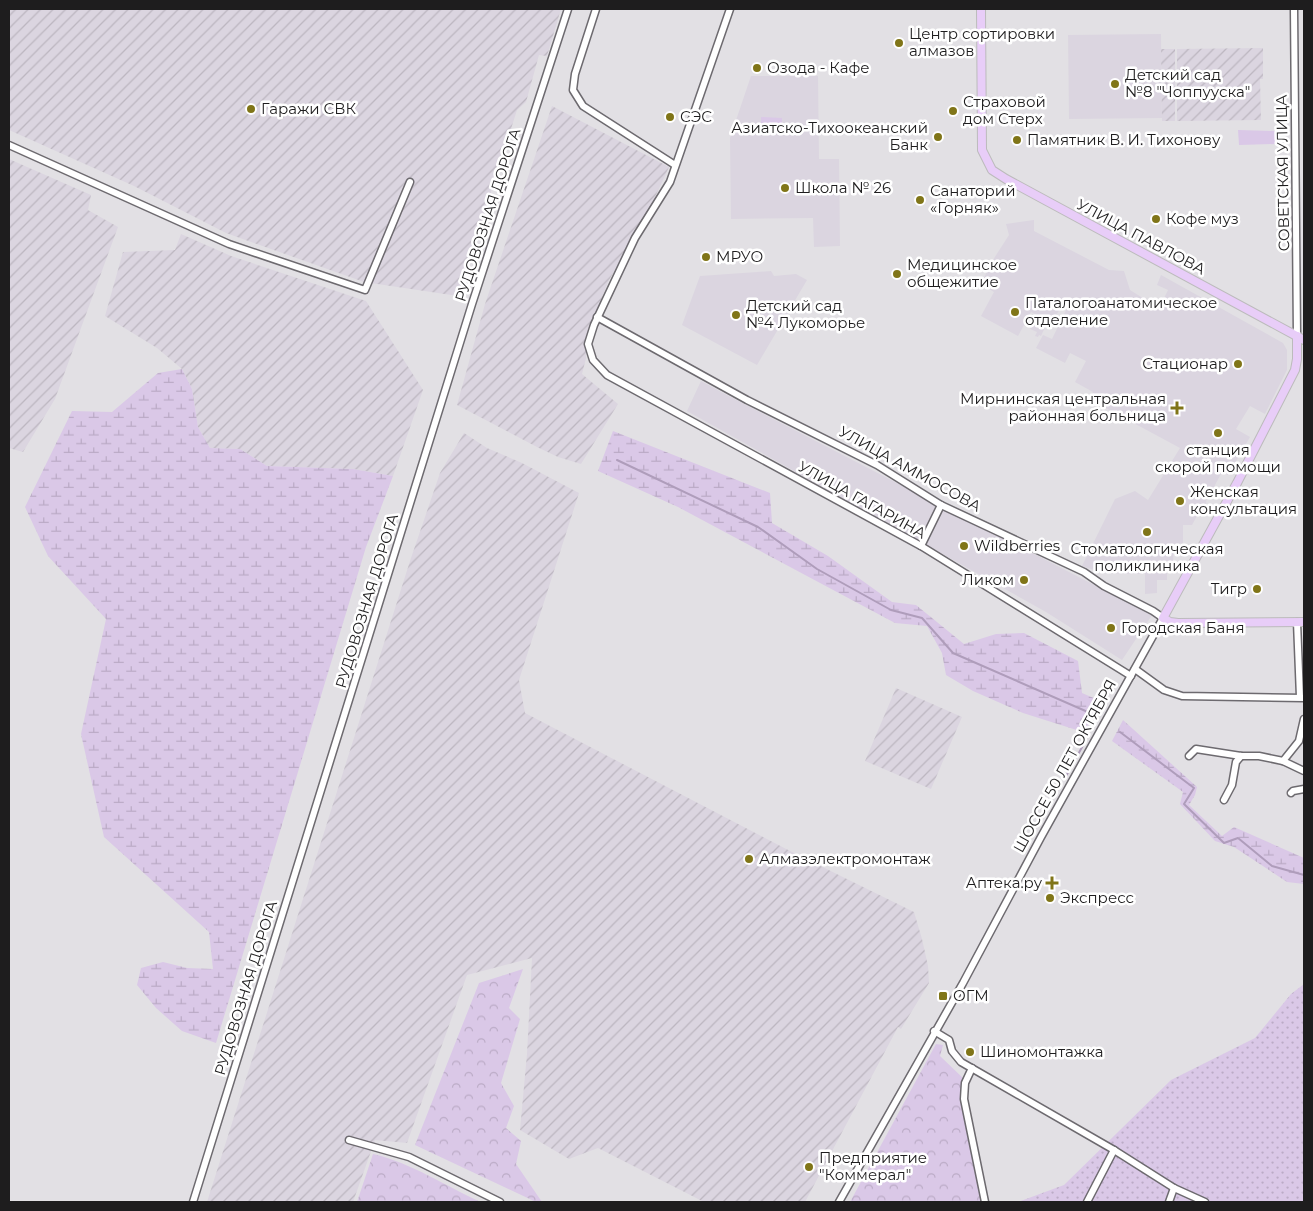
<svg xmlns="http://www.w3.org/2000/svg" width="1313" height="1211" viewBox="0 0 1313 1211" font-family="Montserrat,sans-serif">
  <style>
    .built { fill: #dbd5e0 }
    .industrial { fill: url(#industrial-furrows) }
    .green { fill: #dac8e7 }
    .forest { fill: url(#forest-crowns) }
    .wetland { fill: url(#wetland-marsh) }
    .garden { fill: url(#garden-dots) }
    .lines { fill: none; stroke-linecap: round; stroke-linejoin: round }
    .stream { stroke: #af9dbb; stroke-width: 2 }
    .minor-casing { stroke: #6d6a6f; stroke-width: 9 }
    .major-casing { stroke: #bcbbbc; stroke-width: 10 }
    .minor { stroke: #fff; stroke-width: 6 }
    .major { stroke: #e8cdf8; stroke-width: 8 }
    .poi-dot { fill: #807518; stroke: #fff; stroke-width: 2 }
    .labels { text-anchor: middle; stroke-width: 5; stroke-linejoin: round; paint-order: stroke }
    .poi-label { font-size: 15px; fill: #1e1d1e; stroke: #fff; text-anchor: start }
    .street-label { font-size: 15px; fill: #1e1d1e; stroke: #fff }
  </style>
  <defs>
    <pattern id="industrial-furrows" width="10" height="10" patternUnits="userSpaceOnUse" patternTransform="scale(1.25)"><rect width="10" height="10" fill="#dbd5e0"/><path d="M-1 1l2-2M0 10L10 0M9 11l2-2" fill="none" stroke="#bcb6c0"/></pattern>
    <pattern id="forest-crowns" width="20" height="18" patternUnits="userSpaceOnUse" patternTransform="scale(1.25)"><rect width="20" height="18" fill="#dac8e7"/><path d="M2 6a3 3 0 1 1 6 0M12 15a3 3 0 1 1 6 0" fill="none" stroke="#bbabc6"/></pattern>
    <pattern id="wetland-marsh" width="20" height="14" patternUnits="userSpaceOnUse" patternTransform="scale(1.25)"><rect width="20" height="14" fill="#dac8e7"/><path d="M1 5h8M5 5V1M11 12h8M15 12V8" fill="none" stroke="#bbabc6"/></pattern>
    <pattern id="garden-dots" width="8" height="8" patternUnits="userSpaceOnUse" patternTransform="scale(1.25)"><rect width="8" height="8" fill="#dac8e7"/><path d="M2 2h.1M6 6h.1" fill="none" stroke="#bbabc6" stroke-width="1.8" stroke-linecap="round"/></pattern>
  </defs>
  <rect width="100%" height="100%" fill="#e2e0e4"/>
  <!-- built -->
  <g class="built">
    <polygon points="1161,34 1162,118 1069,119 1068,35"/>
    <polygon points="751,76 818,76 819,159 839,159 840,246 814,247 813,218 731,219 730,138"/>
    <polygon points="1034,220 1034,231 1109,270 1124,271 1130,290 1159,308 1168,290 1157,285 1161,275 1283,343 1287,350 1287,370 1265,414 1250,406 1236,429 1250,437 1228,475 1222,472 1215,485 1214,494 1207,496 1205,512 1196,513 1197,516 1192,525 1183,525 1183,543 1174,544 1173,561 1167,561 1167,580 1157,580 1157,593 1145,594 1145,574 1103,573 1082,566 1115,499 1135,491 1148,500 1180,448 1089,399 1093,392 1075,382 1086,361 1070,353 1065,363 1036,348 1043,335 1052,339 1068,306 1063,303 1053,321 1049,319 1041,336 1039,335 1038,337 1035,336 1037,332 1030,329 1037,315 1031,312 1018,336 981,316 994,292 981,284 991,263 1009,235 1006,224"/>
    <polygon points="771,271 774,276 796,274 807,280 757,365 682,325 700,276"/>
    <polygon points="701,381 725,394 1152,615 1122,660 1046,612 687,411"/>
  </g>
  <!-- industrial -->
  <g class="industrial">
    <polygon points="9,9 561,9 547,56 539,55 526,102 517,110 458,296 364,282 226,233 134,186 9,130"/>
    <polygon points="1263,48 1263,79 1260,79 1261,120 1177,121 1177,49"/>
    <polygon points="1161,49 1175,49 1175,121 1162,121"/>
    <polygon points="552,106 669,167 650,208 608,282 586,338 586,358 582,374 618,404 581,464 558,457 537,447 457,405 485,304"/>
    <polygon points="9,159 91,195 88,210 118,227 55,399 23,452 9,448"/>
    <polygon points="181,234 231,256 366,301 423,390 393,476 353,469 267,466 240,449 210,448 198,427 192,389 182,369 157,348 105,316 123,252 175,250"/>
    <polygon points="464,433 487,448 522,463 579,493 519,680 525,713 792,852 914,912 922,939 928,966 929,983 901,1029 898,1027 805,1202 704,1202 598,1148 569,1159 520,1130 527,1054 532,958 467,975 407,1143 375,1140 353,1202 207,1202 410,561 440,473"/>
    <polygon points="896,688 962,717 931,789 865,761"/>
  </g>
  <!-- green -->
  <g class="green">
    <polygon points="761,117 782,118 782,131 761,130"/>
    <polygon points="1238,130 1276,131 1276,144 1239,145"/>
  </g>
  <!-- forest -->
  <g class="forest">
    <polygon points="523,969 509,1008 520,1019 501,1083 514,1106 506,1128 521,1141 516,1164 542,1202 536,1202 415,1145 479,983"/>
    <polygon points="936,1044 943,1045 940,1056 963,1078 961,1094 982,1202 850,1202"/>
    <path d="M 373,1154 C 412,1163 445,1186 481,1202 L 357,1202 Z"/>
  </g>
  <!-- wetland -->
  <g class="wetland">
    <polygon points="182,369 192,389 198,427 210,448 240,449 267,466 353,469 393,476 366,547 216,1043 182,1031 156,1008 137,985 141,968 163,962 187,968 213,969 209,932 104,837 81,734 106,619 48,556 25,507 72,411 112,412 158,373"/>
    <polygon points="613,431 770,493 772,523 828,556 892,602 916,605 964,644 996,634 1024,633 1078,661 1082,693 1103,702 1083,732 1023,713 973,691 946,675 942,653 927,626 895,623 678,507 598,471"/>
    <polygon points="1123,720 1197,787 1195,795 1189,805 1222,836 1234,827 1304,858 1304,884 1287,882 1234,847 1215,841 1180,804 1183,792 1112,741"/>
  </g>
  <!-- garden -->
  <polygon class="garden" points="1304,984 1304,1202 1018,1202 1064,1185 1171,1080 1255,1038 1291,994"/>
  <g class="lines">
    <!-- stream -->
    <g class="stream">
      <polyline points="617,460 758,527 817,569 891,610 922,618 953,653 1097,716"/>
      <polyline points="1120,732 1194,788 1184,804 1224,843 1238,838 1272,866 1304,875"/>
      <polyline points="1066,776 1086,740 1083,732"/>
    </g>
    <defs>
      <g id="minor">
        <polyline points="596,9 575,74 573,90 583,106 675,165"/>
        <polyline points="730,9 670,182 635,238 594,325 588,344 593,360 607,375 921,546 1131,676"/>
        <polyline points="1294,9 1297,336"/>
        <polyline points="9,145 229,244 365,290 410,182"/>
        <polyline points="597,317 747,400 877,465 941,505 1084,572 1104,586 1153,611 1163,618 1041,837 963,983 839,1202"/>
        <polyline points="921,546 941,505"/>
        <polyline points="1297,622 1300,697"/>
        <polyline points="1135,669 1164,690 1182,696 1304,698"/>
        <polyline points="1189,756 1196,749 1241,756 1259,756 1283,761 1304,771"/>
        <polyline points="1283,761 1299,741 1304,719"/>
        <polyline points="1291,793 1293,791 1304,789"/>
        <polyline points="1224,800 1232,785 1236,762 1241,756"/>
        <polyline points="934,1031 949,1040 952,1051 961,1062 1114,1150 1174,1188 1205,1202"/>
        <polyline points="972,1068 965,1083 964,1099 985,1202"/>
        <polyline points="349,1140 409,1157 500,1202"/>
        <polyline points="193,1202 472,304 568,9"/>
        <polyline points="1087,1202 1114,1150"/>
        <polyline points="1169,1202 1174,1188"/>
      </g>
      <g id="major">
        <polyline points="981,9 982,150 992,170 1006,179 1304,340"/>
        <polyline points="1297,336 1297,359 1295,370 1237,483 1163,618 1170,622 1178,623 1304,622"/>
      </g>
    </defs>
    <!-- minor casing -->
    <use href="#minor" class="minor-casing"/>
    <!-- major casing -->
    <use href="#major" class="major-casing"/>
    <!-- minor -->
    <use href="#minor" class="minor"/>
    <!-- major -->
    <use href="#major" class="major"/>
  </g>
  <!-- markers -->
  <g class="poi-dot">
    <circle cx="899" cy="43" r="5"/>
    <circle cx="757" cy="68" r="5"/>
    <circle cx="1115" cy="84" r="5"/>
    <circle cx="251" cy="109" r="5"/>
    <circle cx="953" cy="111" r="5"/>
    <circle cx="670" cy="117" r="5"/>
    <circle cx="938" cy="137" r="5"/>
    <circle cx="1017" cy="140" r="5"/>
    <circle cx="785" cy="188" r="5"/>
    <circle cx="920" cy="200" r="5"/>
    <circle cx="1156" cy="219" r="5"/>
    <circle cx="706" cy="257" r="5"/>
    <circle cx="897" cy="274" r="5"/>
    <circle cx="1015" cy="312" r="5"/>
    <circle cx="736" cy="315" r="5"/>
    <circle cx="1238" cy="364" r="5"/>
    <path d="M1174.5 400.5h5v5h5v5h-5v5h-5v-5h-5v-5h5z"/>
    <circle cx="1218" cy="433" r="5"/>
    <circle cx="1180" cy="501" r="5"/>
    <circle cx="1147" cy="532" r="5"/>
    <circle cx="964" cy="546" r="5"/>
    <circle cx="1024" cy="580" r="5"/>
    <circle cx="1257" cy="589" r="5"/>
    <circle cx="1111" cy="628" r="5"/>
    <circle cx="749" cy="859" r="5"/>
    <path d="M1049.5 875.5h5v5h5v5h-5v5h-5v-5h-5v-5h5z"/>
    <circle cx="1050" cy="898" r="5"/>
    <rect x="938" y="991" width="10" height="10" rx="2.5"/>
    <circle cx="970" cy="1052" r="5"/>
    <circle cx="809" cy="1167" r="5"/>
  </g>
  <g class="labels">
    <!-- poi labels -->
    <g class="poi-label">
      <text x="909" y="39">Центр сортировки<tspan x="909" dy="17">алмазов</tspan></text>
      <text x="767" y="73">Озода - Кафе</text>
      <text x="1125" y="80">Детский сад<tspan x="1125" dy="17">№8 "Чоппууска"</tspan></text>
      <text x="963" y="107">Страховой<tspan x="963" dy="17">дом Стерх</tspan></text>
      <text x="261" y="114">Гаражи СВК</text>
      <text x="680" y="122">СЭС</text>
      <text x="928" y="133" text-anchor="end">Азиатско-Тихоокеанский<tspan x="928" dy="17">Банк</tspan></text>
      <text x="1027" y="145">Памятник В. И. Тихонову</text>
      <text x="795" y="193">Школа № 26</text>
      <text x="930" y="196">Санаторий<tspan x="930" dy="17">«Горняк»</tspan></text>
      <text x="1166" y="224">Кофе муз</text>
      <text x="716" y="262">МРУО</text>
      <text x="907" y="270">Медицинское<tspan x="907" dy="17">общежитие</tspan></text>
      <text x="1025" y="308">Паталогоанатомическое<tspan x="1025" dy="17">отделение</tspan></text>
      <text x="746" y="311">Детский сад<tspan x="746" dy="17">№4 Лукоморье</tspan></text>
      <text x="1228" y="369" text-anchor="end">Стационар</text>
      <text x="1166" y="404" text-anchor="end">Мирнинская центральная<tspan x="1166" dy="17">районная больница</tspan></text>
      <text x="1218" y="455" text-anchor="middle">станция<tspan x="1218" dy="17">скорой помощи</tspan></text>
      <text x="1190" y="497">Женская<tspan x="1190" dy="17">консультация</tspan></text>
      <text x="974" y="551">Wildberries</text>
      <text x="1147" y="554" text-anchor="middle">Стоматологическая<tspan x="1147" dy="17">поликлиника</tspan></text>
      <text x="1014" y="585" text-anchor="end">Ликом</text>
      <text x="1247" y="594" text-anchor="end">Тигр</text>
      <text x="1121" y="633">Городская Баня</text>
      <text x="759" y="864">Алмазэлектромонтаж</text>
      <text x="1042" y="888" text-anchor="end">Аптека.ру</text>
      <text x="1060" y="903">Экспресс</text>
      <text x="953" y="1001">ОГМ</text>
      <text x="980" y="1057">Шиномонтажка</text>
      <text x="819" y="1163">Предприятие<tspan x="819" dy="17">"Коммерал"</tspan></text>
    </g>
    <!-- street labels -->
    <g class="street-label">
      <text transform="translate(1283 173) rotate(-91)" y="5">СОВЕТСКАЯ УЛИЦА</text>
      <text transform="translate(488 215) rotate(-72)" y="5">РУДОВОЗНАЯ ДОРОГА</text>
      <text transform="translate(1141 237) rotate(28)" y="5">УЛИЦА ПАВЛОВА</text>
      <text transform="translate(910 469) rotate(29)" y="5">УЛИЦА АММОСОВА</text>
      <text transform="translate(862 500) rotate(29)" y="5">УЛИЦА ГАГАРИНА</text>
      <text transform="translate(367 601) rotate(-73)" y="5">РУДОВОЗНАЯ ДОРОГА</text>
      <text transform="translate(1065 766) rotate(-61)" y="5">ШОССЕ 50 ЛЕТ ОКТЯБРЯ</text>
      <text transform="translate(246 988) rotate(-73)" y="5">РУДОВОЗНАЯ ДОРОГА</text>
    </g>
  </g>
  <!-- border -->
  <rect width="1313" height="1211" fill="none" stroke="#1e1d1e" stroke-width="20"/>
</svg>
